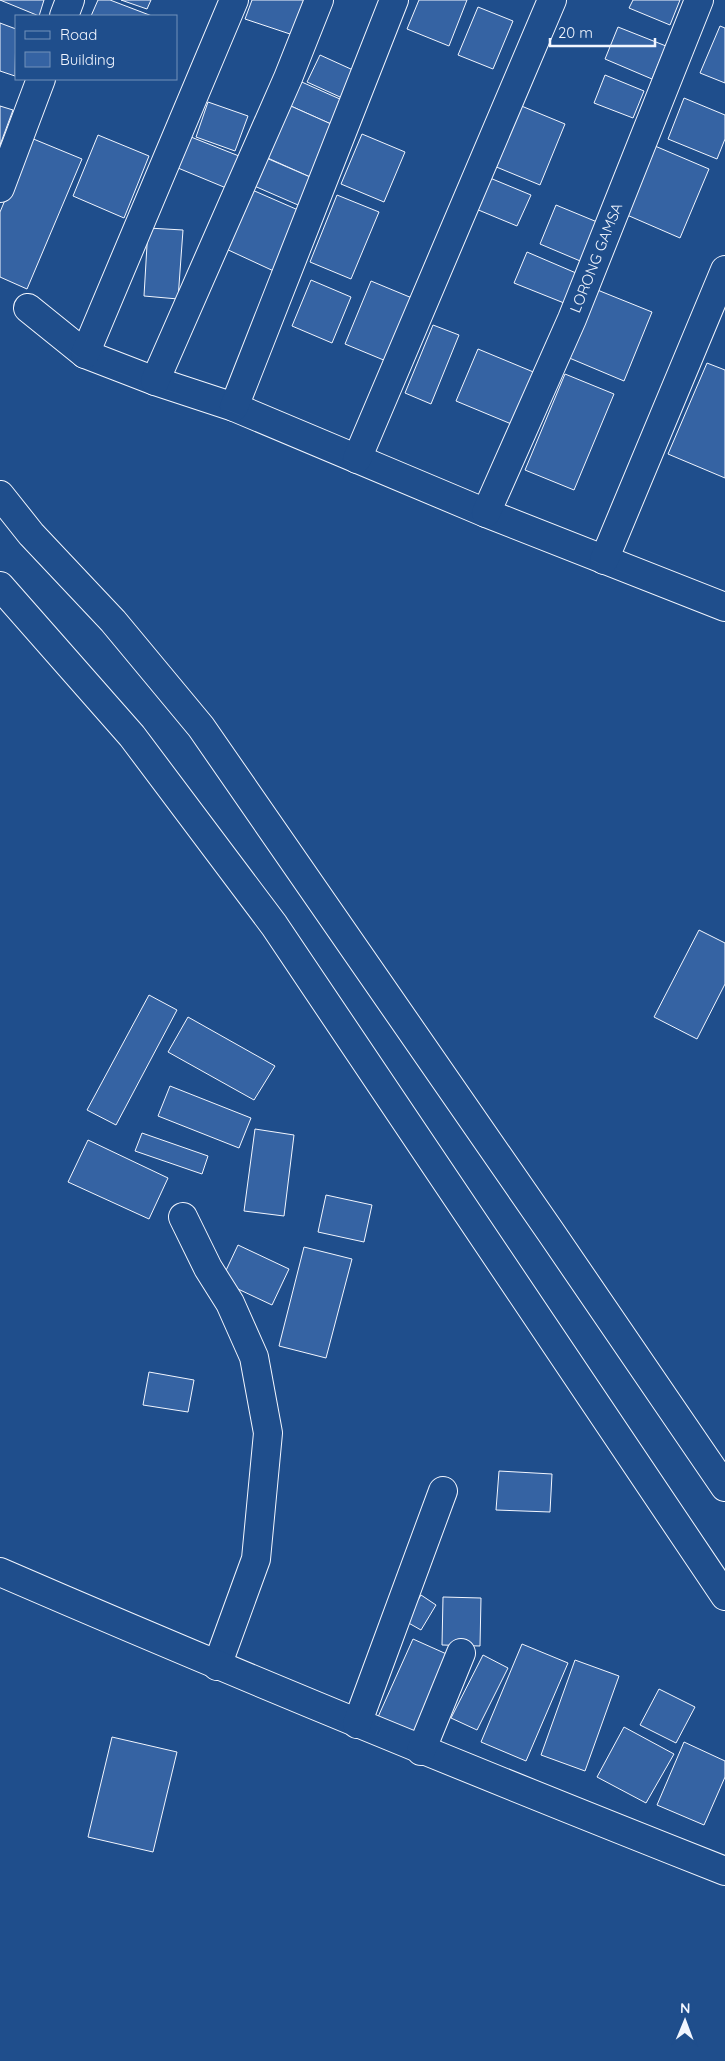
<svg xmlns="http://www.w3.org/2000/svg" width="725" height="2061" viewBox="0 0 725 2061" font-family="Quicksand,sans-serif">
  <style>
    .building { fill: #3563a3; stroke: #f2f6ff }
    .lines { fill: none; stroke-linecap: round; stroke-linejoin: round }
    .minor-casing { stroke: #f2f6ff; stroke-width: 30 }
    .highway-casing { stroke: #f2f6ff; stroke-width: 30 }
    .minor { stroke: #1f4e8c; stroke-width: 28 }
    .highway { stroke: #1f4e8c; stroke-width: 28 }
    .labels { text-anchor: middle; stroke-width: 4; stroke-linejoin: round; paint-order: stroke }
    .street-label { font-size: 15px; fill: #f2f6ff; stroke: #1f4e8c }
  </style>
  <rect width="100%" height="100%" fill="#1f4e8c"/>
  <!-- building -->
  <g class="building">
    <polygon points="0,0 44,0 39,16"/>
    <polygon points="98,0 110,0 152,16 91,16"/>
    <polygon points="121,0 151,0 147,9"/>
    <polygon points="252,0 308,0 296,36 245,19"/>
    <polygon points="419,0 467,0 449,46 407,29"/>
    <polygon points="633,0 680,0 670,25 629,8"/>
    <polygon points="478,7 513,21 493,69 458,55"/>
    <polygon points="0,23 16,29 15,76 0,71"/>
    <polygon points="720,26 725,28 725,83 700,73"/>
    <polygon points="618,27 666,46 652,79 605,59"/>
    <polygon points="320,55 364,75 351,102 307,82"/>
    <polygon points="605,75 644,91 633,118 594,103"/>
    <polygon points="295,79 351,104 340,128 284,103"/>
    <polygon points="684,98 725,115 725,139 717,159 668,139"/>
    <polygon points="208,102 248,116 235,151 196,137"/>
    <polygon points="284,103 340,128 317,180 261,155"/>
    <polygon points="519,105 565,124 540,185 494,166"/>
    <polygon points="0,106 13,110 0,145"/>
    <polygon points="362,134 405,152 384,202 341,184"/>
    <polygon points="98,135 149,156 124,218 73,196"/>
    <polygon points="191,137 244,158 231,190 178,168"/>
    <polygon points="31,138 82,159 27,289 0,277 0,212"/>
    <polygon points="655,146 709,169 680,238 627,215"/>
    <polygon points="264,157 317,180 305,208 252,185"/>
    <polygon points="490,178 531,195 517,226 476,209"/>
    <polygon points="250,189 305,213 278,273 224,248"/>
    <polygon points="337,195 379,212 351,279 310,262"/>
    <polygon points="556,205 602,224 585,263 540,244"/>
    <polygon points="148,228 183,230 178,299 144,296"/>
    <polygon points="527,252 576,273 564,303 514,283"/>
    <polygon points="311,280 351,297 332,343 292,326"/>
    <polygon points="371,281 412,298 386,361 345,344"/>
    <polygon points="595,289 652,312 624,381 567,357"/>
    <polygon points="433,325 459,335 431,404 405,393"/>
    <polygon points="478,349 543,376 521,428 456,401"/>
    <polygon points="707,363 725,370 725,478 668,454"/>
    <polygon points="565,374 614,394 574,490 525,470"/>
    <polygon points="699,930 725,943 725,984 697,1039 654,1017"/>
    <polygon points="149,995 177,1010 116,1125 87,1110"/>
    <polygon points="188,1017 275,1066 254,1100 168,1052"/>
    <polygon points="170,1086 251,1118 239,1148 158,1116"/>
    <polygon points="255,1129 294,1135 284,1216 244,1211"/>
    <polygon points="142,1133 208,1156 202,1174 135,1151"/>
    <polygon points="88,1140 168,1178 149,1219 68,1182"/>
    <polygon points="326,1195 372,1205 364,1242 318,1232"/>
    <polygon points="238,1245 289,1269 272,1305 221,1281"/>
    <polygon points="304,1247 352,1259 326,1358 279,1346"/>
    <polygon points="149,1372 194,1380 188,1412 143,1405"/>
    <polygon points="499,1471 552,1474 550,1512 496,1510"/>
    <polygon points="421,1595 436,1605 421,1630 405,1621"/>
    <polygon points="443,1597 481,1598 480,1646 442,1645"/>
    <polygon points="413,1639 451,1656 416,1734 378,1717"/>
    <polygon points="522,1644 568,1663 526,1761 481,1742"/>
    <polygon points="483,1655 508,1668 477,1730 451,1718"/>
    <polygon points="575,1660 619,1676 585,1771 541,1755"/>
    <polygon points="659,1689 695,1707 676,1743 640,1725"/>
    <polygon points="624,1727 674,1754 646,1803 597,1777"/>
    <polygon points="112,1737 177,1752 153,1852 88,1837"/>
    <polygon points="684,1742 725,1761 725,1777 704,1825 657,1805"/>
  </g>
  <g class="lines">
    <defs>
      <g id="minor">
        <polyline points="64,16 70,0"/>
        <polyline points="0,188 41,79"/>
        <polyline points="28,308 85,354 155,381 234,407 486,513 725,607"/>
        <polyline points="85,354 234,0"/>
        <polyline points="155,381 288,78 319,0"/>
        <polyline points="234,407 394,0"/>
        <polyline points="357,459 552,0"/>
        <path id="s1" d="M 486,513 L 572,319 L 699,0"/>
        <polyline points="604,560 725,270"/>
        <polyline points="183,1217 208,1268 230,1303 254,1357 268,1433 256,1559 217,1666"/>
        <path d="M 0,1572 C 240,1676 482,1775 725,1871"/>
        <polyline points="357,1724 443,1491"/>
        <polyline points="421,1751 461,1653"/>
      </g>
      <g id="highway">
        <polyline points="0,495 31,534 113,621 201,727 550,1231 725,1487"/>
        <polyline points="0,586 132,736 274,925 725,1596"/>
      </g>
    </defs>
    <!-- minor casing -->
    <use href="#minor" class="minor-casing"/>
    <!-- highway casing -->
    <use href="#highway" class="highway-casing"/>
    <!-- minor -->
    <use href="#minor" class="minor"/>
    <!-- highway -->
    <use href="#highway" class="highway"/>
  </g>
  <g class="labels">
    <!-- street labels -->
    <g class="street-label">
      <text dy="5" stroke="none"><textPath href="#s1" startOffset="278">LORONG GAMSA</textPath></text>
    </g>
  </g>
  <!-- legend -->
  <rect x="15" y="15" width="162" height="65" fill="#1f4e8c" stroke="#7391ba"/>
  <rect x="25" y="31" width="25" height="8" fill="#1f4e8c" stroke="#7391ba"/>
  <text x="60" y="40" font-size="15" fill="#f2f6ff">Road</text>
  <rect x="25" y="52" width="25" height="15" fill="#3563a3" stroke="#7391ba"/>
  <text x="60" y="65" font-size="15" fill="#f2f6ff">Building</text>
  <!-- north arrow -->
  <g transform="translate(685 2021) rotate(1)" stroke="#1f4e8c" stroke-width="4" paint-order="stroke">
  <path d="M0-4L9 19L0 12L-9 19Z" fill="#f2f6ff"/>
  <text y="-8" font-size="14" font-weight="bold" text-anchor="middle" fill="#f2f6ff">N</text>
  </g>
  <!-- scale -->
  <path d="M550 38v8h105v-8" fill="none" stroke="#f2f6ff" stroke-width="2.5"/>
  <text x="558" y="38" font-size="15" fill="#f2f6ff" stroke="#1f4e8c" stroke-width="4" paint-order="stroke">20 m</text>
</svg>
